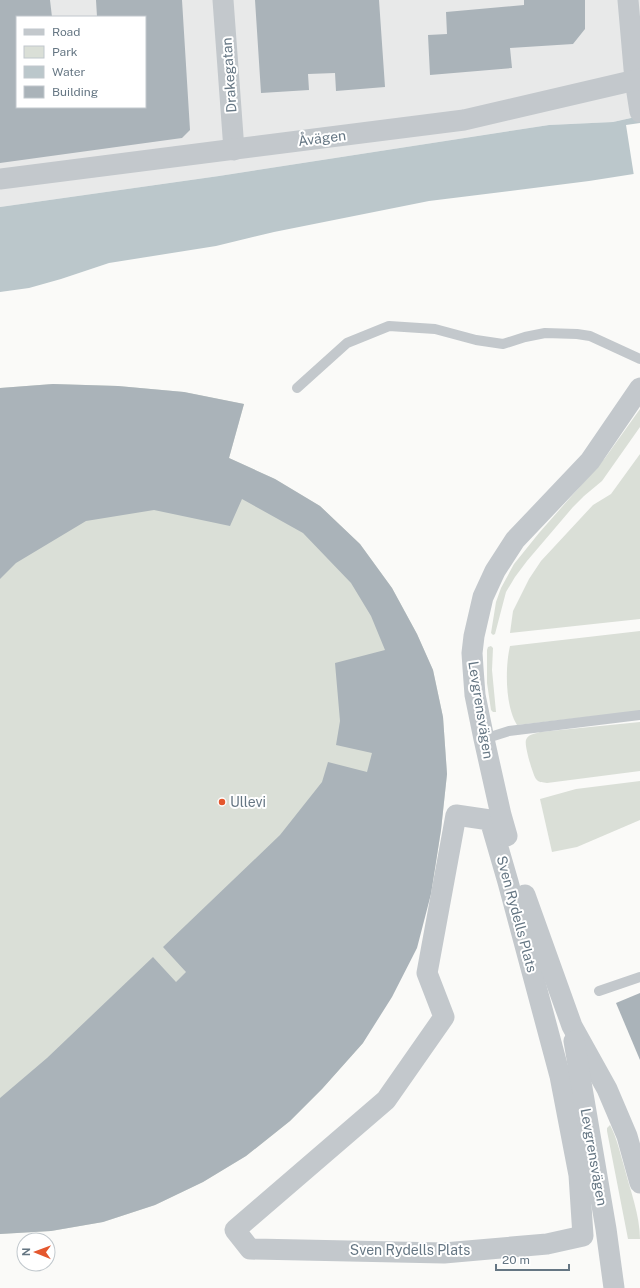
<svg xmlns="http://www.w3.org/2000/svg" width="640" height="1288" viewBox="0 0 640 1288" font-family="'Public Sans',sans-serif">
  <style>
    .built { fill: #e8e9e9; fill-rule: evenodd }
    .green { fill: #dadfd7 }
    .water { fill: #bbc7cb }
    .pier { fill: #fafaf8 }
    .building { fill: #aab3b9 }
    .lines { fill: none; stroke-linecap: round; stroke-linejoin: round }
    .lane { stroke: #c3c8cc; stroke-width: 10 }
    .street { stroke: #c3c8cc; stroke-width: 21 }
    .poi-dot { fill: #e4572e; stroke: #fff; stroke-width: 1.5 }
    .labels { text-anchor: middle; stroke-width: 4; stroke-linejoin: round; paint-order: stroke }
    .street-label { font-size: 14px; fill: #657683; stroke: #fff }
    .poi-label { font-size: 14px; fill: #657683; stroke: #fff; text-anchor: start }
  </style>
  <rect width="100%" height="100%" fill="#fafaf8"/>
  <!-- built -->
  <path class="built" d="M 0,0 L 640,0 L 640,116 L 613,122 L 549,125 L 219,176 L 0,207 ZM 17,17 L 145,17 L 145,107 L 17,107 Z"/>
  <!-- green -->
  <g class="green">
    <polygon points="53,384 118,386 184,392 244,404 229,458 275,479 320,506 360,544 392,588 417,634 433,670 443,717 447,774 441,830 431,894 363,1043 322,1089 290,1121 246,1156 203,1182 155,1205 103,1222 51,1231 0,1234 0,388"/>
    <polygon points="640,409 640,427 602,481 584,496 573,507 527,561 515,577 506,592 495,634 493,635 491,633 496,602 501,588 514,564 539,533 605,458"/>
    <polygon points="640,454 640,619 510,633 513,611 529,579 541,561 593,505 611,494"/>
    <path d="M 640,631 L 640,711 L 517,725 C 505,706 505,667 510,646 Z"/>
    <polygon points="491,646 493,648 492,670 496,712 493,712 491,710 487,683 487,650 488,647"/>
    <path d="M 640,722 L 640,771 L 547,783 C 543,782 539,783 536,779 C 533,775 524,745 526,740 C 528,734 535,734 540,732 Z"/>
    <polygon points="640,781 640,820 577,847 552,852 540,799 576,789"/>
    <path d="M 610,1125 C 617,1138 620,1153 624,1166 C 630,1190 640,1215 640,1239 L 628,1239 L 607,1131 L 607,1128 Z"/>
  </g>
  <!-- water -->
  <polygon class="water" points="640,116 640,173 589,181 429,201 274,232 216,246 109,263 61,279 29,288 0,292 0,207 219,176 549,125 613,122"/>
  <!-- pier -->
  <polygon class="pier" points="640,123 640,175 634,176 626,125"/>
  <!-- building -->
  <g class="building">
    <polygon points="0,0 50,0 52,17 17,17 17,107 145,107 145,17 97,17 96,0 182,0 190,130 182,138 0,163"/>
    <polygon points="255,0 379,0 385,87 336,91 335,73 308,74 309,90 261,93"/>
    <polygon points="524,0 585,0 585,29 573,44 510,48 512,68 430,75 428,35 447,34 446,12 524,5"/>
    <polygon points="53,384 118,386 184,392 244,404 229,458 275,479 320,506 360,544 392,588 417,634 433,670 443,717 447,774 441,830 431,894 417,948 392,997 363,1043 322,1089 290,1121 246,1156 203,1182 155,1205 103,1222 51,1231 0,1234 0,1098 47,1058 153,957 176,982 186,972 163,947 280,835 322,782 328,762 367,772 372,753 336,745 340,721 335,663 385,650 371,616 351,583 303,533 242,499 230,526 154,510 86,521 16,563 0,579 0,388"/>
    <polygon points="640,993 640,1060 616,1003"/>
  </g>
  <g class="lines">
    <!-- lane -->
    <g class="lane">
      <polyline points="297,388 347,343 389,326 435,329 476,340 503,344 525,337 545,333 577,334 590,336 640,359"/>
      <polyline points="484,739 509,731 640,715"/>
      <polyline points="599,991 640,977"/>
    </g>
    <!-- street -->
    <g class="street">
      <polyline points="223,0 234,150"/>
      <polyline points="628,0 635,80 640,112"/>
      <polyline points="0,179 464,120 640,79"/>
      <polygon points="456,815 490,820 508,882 560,1076 579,1175 583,1236 547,1244 444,1253 250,1249 235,1230 386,1100 444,1017 427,973"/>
      <polyline points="507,836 501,815 484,739 475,695 473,668 472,653 474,636 483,597 495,571 515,540 590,461 640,388"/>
      <polyline points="525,895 572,1026 607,1089 627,1136 640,1183"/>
      <polyline points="574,1041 606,1229 614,1288"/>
    </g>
  </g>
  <!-- markers -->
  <circle class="poi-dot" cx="222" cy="802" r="4"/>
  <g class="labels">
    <!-- street labels -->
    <g class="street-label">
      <text transform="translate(229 75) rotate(-94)" y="5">Drakegatan</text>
      <text transform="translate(322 138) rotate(-7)" y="5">Åvägen</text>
      <text transform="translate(481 710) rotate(81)" y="5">Levgrensvägen</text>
      <text transform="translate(517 914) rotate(75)" y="5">Sven Rydells Plats</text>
      <text transform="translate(594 1157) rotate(80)" y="5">Levgrensvägen</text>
      <text x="410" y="1255">Sven Rydells Plats</text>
    </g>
    <!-- poi labels -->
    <g class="poi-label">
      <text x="230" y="807">Ullevi</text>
    </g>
  </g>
  <!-- legend -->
  <rect x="16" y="16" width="130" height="92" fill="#ffffff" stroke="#c1c8cd"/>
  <rect x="24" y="29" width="20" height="6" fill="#c3c8cc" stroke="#c1c8cd"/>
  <text x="52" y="36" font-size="12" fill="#657683">Road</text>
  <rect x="24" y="46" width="20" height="12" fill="#dadfd7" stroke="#c1c8cd"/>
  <text x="52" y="56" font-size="12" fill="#657683">Park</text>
  <rect x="24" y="66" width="20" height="12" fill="#bbc7cb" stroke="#c1c8cd"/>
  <text x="52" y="76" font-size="12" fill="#657683">Water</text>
  <rect x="24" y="86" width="20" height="12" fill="#aab3b9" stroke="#c1c8cd"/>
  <text x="52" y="96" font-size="12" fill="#657683">Building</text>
  <!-- north arrow -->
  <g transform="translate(36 1252) rotate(271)"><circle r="19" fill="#ffffff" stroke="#c1c8cd"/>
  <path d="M0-3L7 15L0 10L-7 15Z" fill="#e4572e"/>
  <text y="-6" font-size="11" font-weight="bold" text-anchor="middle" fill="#657683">N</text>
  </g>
  <!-- scale -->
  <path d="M496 1264v6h73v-6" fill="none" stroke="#657683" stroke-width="2"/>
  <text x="502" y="1264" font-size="12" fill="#657683" stroke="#ffffff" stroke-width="3" paint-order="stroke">20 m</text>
</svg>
